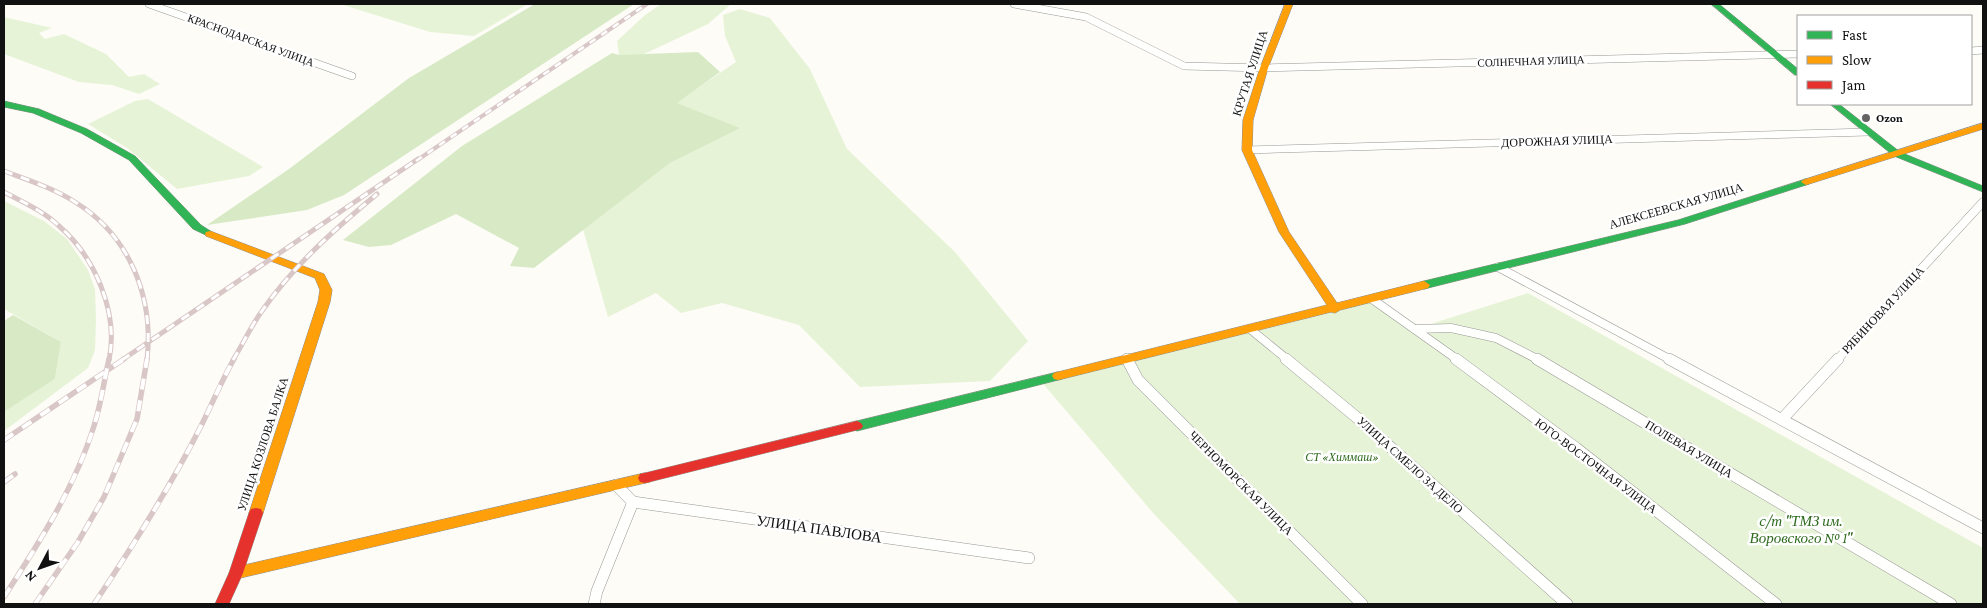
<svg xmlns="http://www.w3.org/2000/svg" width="1987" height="608" viewBox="0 0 1987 608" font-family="'Crimson Pro',serif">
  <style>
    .green { fill: #e7f3d7 }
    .forest { fill: #d8eac5 }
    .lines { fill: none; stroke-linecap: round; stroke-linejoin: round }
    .street-far2-casing { stroke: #979795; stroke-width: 8 }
    .street-far1-casing { stroke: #979795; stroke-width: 9 }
    .street-casing { stroke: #979795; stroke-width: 12 }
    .fast-casing { stroke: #8e8d8b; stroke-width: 1 }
    .slow-casing { stroke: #8e8d8b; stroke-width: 1 }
    .jam-casing { stroke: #8e8d8b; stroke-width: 1 }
    .street-far2 { stroke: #fffffe; stroke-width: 7 }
    .street-far1 { stroke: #fffffe; stroke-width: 8 }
    .street { stroke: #fffffe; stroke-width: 11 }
    .fast { fill: #30b455; fill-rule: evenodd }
    .slow { fill: #ff9f0a; fill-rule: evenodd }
    .jam { fill: #e5322d; fill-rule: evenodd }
    .rail-far2-casing { stroke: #d9c6c7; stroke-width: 4 }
    .rail-far1-casing { stroke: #d9c6c7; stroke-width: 5 }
    .rail-casing { stroke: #d9c6c7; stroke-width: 5.5 }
    .rail-far2 { stroke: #fff; stroke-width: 2.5; stroke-dasharray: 7; stroke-linecap: butt }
    .rail-far1 { stroke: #fff; stroke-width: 3; stroke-dasharray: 9; stroke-linecap: butt }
    .rail { stroke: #fff; stroke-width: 4; stroke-dasharray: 11; stroke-linecap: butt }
    .poi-dot { fill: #646362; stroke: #fff; stroke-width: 2 }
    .labels { text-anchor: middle; stroke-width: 5; stroke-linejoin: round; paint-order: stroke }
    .far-street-label { font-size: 11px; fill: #111; stroke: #fff }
    .street-label { font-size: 12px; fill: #111; stroke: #fff }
    .poi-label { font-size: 12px; font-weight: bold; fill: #111; stroke: #fff; text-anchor: start }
    .park-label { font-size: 12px; font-style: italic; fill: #2f6b1f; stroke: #fff }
    .near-park-label { font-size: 15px; font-style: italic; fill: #2f6b1f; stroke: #fff }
    .near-street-label { font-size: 15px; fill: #111; stroke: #fff }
  </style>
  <rect width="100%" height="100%" fill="#fdfcf7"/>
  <!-- green -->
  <g class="green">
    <polygon points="340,4 528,4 474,36 430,32"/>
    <polygon points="661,4 731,4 708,24 642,55 619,55 617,41 644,16"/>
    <polygon points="740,9 770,18 810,69 847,149 955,252 1028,341 990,381 860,387 799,325 722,303 681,313 656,293 608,317 583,229 670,163 739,128 676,103 736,62 725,36 723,15"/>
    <polygon points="4,17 52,28 39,33 45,39 64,34 106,54 129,77 144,74 160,84 139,94 112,85 79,82 4,54"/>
    <polygon points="148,99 263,167 249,176 177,189 127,148 88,124 135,101"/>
    <polygon points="4,201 44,221 67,239 88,270 95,289 96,320 95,350 88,368 4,431 4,412 55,379 61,342 4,309"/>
    <polygon points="1528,293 1983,548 1983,604 1240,604 1154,514 1039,379 1372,299 1415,329"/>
  </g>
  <!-- forest -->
  <g class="forest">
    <polygon points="535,4 634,4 344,195 307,210 207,225 289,169 409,78"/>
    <polygon points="698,52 720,72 677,103 740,128 670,163 534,268 510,266 519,248 456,214 391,245 369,247 343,240 462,146 612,53 619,55"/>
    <polygon points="13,315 61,342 55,379 4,412 4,321"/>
  </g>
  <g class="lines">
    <defs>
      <g id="street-far2">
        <polyline points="149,4 352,76"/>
        <polyline points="1014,4 1086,17 1184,66 1264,68 1798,54"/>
        <polyline points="1971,51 1983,50"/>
        <polyline points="1247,150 1868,132"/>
      </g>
      <g id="street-far1">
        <polyline points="1498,267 1671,360"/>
        <polyline points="1372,299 1458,360"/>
        <polyline points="1250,329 1288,360"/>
        <polyline points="1415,329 1451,328 1496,338 1539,360"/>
        <polyline points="1127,358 1128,360"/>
        <polyline points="1837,360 1983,202"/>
      </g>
      <g id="street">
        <polyline points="1127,359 1138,380 1362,604"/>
        <polyline points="1286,359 1361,421 1567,604"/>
        <polyline points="1456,359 1576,448 1776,604"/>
        <polyline points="1537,359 1951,604"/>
        <polyline points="1669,359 1983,528"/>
        <polyline points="1783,418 1838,359"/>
        <polyline points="616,485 633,502 1029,558"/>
        <polyline points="594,604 597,591 633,502"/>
      </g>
      <g id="fast">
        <polygon points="1711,4 1719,4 1798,69 1798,75 1795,75"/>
        <polygon points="4,101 39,109 87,129 135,156 201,225 215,234 210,237 193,229 129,160 81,133 33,113 4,107"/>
        <polygon points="1830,104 1839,104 1900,152 1983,186 1983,192 1894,156"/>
        <polygon points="1806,179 1809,180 1811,182 1809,184 1685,224 1424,289 1418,285 1424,281 1678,220"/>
        <polygon points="1058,372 1062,373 1064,376 1062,379 857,431 853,429 851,426 853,423 857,421"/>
      </g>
      <g id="slow">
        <polygon points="1285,4 1293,4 1268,68 1253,120 1252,150 1289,232 1337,303 1424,281 1430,285 1428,288 1340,310 1335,313 1331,312 1058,380 1054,379 1052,376 1054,373 1058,372 1327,305 1279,232 1242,150 1243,120 1260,68"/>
        <polygon points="1983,123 1983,129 1809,184 1806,185 1801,182 1803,180"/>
        <polygon points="210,231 324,274 332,290 330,302 263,513 261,517 256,518 251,517 249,513 318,302 320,290 315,278 206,236 205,234 206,232"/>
        <polygon points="645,473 650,474 652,478 650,482 645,483 236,579 231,577 229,573 231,569 236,567"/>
      </g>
      <g id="jam">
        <polygon points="857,421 861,423 863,426 861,429 645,483 640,482 638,478 640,474 645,473"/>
        <polygon points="256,508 261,509 263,513 243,573 229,604 215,604 229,573 249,513 251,509"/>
      </g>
    </defs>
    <!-- street-far2 casing -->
    <use href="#street-far2" class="street-far2-casing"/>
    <!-- street-far1 casing -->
    <use href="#street-far1" class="street-far1-casing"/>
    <!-- street casing -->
    <use href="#street" class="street-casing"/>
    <!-- fast casing -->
    <use href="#fast" class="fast-casing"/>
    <!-- slow casing -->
    <use href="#slow" class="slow-casing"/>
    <!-- jam casing -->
    <use href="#jam" class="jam-casing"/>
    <!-- street-far2 -->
    <use href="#street-far2" class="street-far2"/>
    <!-- street-far1 -->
    <use href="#street-far1" class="street-far1"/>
    <!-- street -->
    <use href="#street" class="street"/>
    <!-- fast -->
    <use href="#fast" class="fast"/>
    <!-- slow -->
    <use href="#slow" class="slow"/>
    <!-- jam -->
    <use href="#jam" class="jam"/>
    <defs>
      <polyline id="rail-far2" points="416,161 647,4"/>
      <g id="rail-far1">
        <path d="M 4,171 C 28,180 53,188 75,202 C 130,236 154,297 147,360"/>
        <path d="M 4,192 C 23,202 43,211 59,226 C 95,257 119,313 109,360"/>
        <polyline points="122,360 418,159"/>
        <path d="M 233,360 C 243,344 251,326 262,311 C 294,265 335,229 377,194"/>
      </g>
      <g id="rail">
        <polyline points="4,440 124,359"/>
        <polyline points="4,482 15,474"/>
        <path d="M 4,597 C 39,543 75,487 94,426 C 101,404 104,381 109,359"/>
        <polyline points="35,604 78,542 104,497 137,419 147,359"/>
        <path d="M 94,604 C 133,546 171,486 202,424 C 213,402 222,380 234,359"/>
      </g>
    </defs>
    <!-- rail-far2 casing -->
    <use href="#rail-far2" class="rail-far2-casing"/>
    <!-- rail-far1 casing -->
    <use href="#rail-far1" class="rail-far1-casing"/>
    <!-- rail casing -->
    <use href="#rail" class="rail-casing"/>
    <!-- rail-far2 -->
    <use href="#rail-far2" class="rail-far2"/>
    <!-- rail-far1 -->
    <use href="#rail-far1" class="rail-far1"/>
    <!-- rail -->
    <use href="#rail" class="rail"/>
  </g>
  <!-- markers -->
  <circle class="poi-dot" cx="1866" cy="118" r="5"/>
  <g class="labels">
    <!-- far-street labels -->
    <g class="far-street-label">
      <text transform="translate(251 40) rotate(20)" y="4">КРАСНОДАРСКАЯ УЛИЦА</text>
      <text transform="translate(1531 61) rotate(-2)" y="4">СОЛНЕЧНАЯ УЛИЦА</text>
    </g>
    <!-- street labels -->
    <g class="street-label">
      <text transform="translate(1250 73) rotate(-72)" y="4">КРУТАЯ УЛИЦА</text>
      <text transform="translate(1557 141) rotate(-2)" y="4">ДОРОЖНАЯ УЛИЦА</text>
      <text transform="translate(1676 206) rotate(-16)" y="4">АЛЕКСЕЕВСКАЯ УЛИЦА</text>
      <text transform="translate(1883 310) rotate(-47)" y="4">РЯБИНОВАЯ УЛИЦА</text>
      <text transform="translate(263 444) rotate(-72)" y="4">УЛИЦА КОЗЛОВА БАЛКА</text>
      <text transform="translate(1689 449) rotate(31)" y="4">ПОЛЕВАЯ УЛИЦА</text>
      <text transform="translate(1410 465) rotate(42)" y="4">УЛИЦА СМЕЛО ЗА ДЕЛО</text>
      <text transform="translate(1596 466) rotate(37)" y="4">ЮГО-ВОСТОЧНАЯ УЛИЦА</text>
      <text transform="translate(1241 483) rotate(45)" y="4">ЧЕРНОМОРСКАЯ УЛИЦА</text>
    </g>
    <!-- poi labels -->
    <g class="poi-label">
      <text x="1876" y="122">Ozon</text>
    </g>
    <!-- park labels -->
    <g class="park-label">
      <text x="1342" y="461">СТ «Химмаш»</text>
    </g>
    <!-- near-park labels -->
    <g class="near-park-label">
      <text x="1801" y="526">с/т "ТМЗ им.<tspan x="1801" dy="17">Воровского № 1"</tspan></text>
    </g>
    <!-- near-street labels -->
    <g class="near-street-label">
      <text transform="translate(819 529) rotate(8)" y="5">УЛИЦА ПАВЛОВА</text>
    </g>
  </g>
  <!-- border -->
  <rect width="1987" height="608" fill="none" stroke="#111111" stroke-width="10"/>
  <!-- legend -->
  <rect x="1797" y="15" width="175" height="90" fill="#ffffff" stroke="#a0a0a0"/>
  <rect x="1807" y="31" width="25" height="8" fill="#30b455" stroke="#a0a0a0"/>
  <text x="1842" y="40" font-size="15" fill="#111111">Fast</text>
  <rect x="1807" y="56" width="25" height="8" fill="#ff9f0a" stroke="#a0a0a0"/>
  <text x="1842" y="65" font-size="15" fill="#111111">Slow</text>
  <rect x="1807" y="81" width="25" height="8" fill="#e5322d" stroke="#a0a0a0"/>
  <text x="1842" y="90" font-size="15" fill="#111111">Jam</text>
  <!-- north arrow -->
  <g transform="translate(40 568) rotate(229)" stroke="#ffffff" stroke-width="4" paint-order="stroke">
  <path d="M0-4L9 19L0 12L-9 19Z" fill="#111111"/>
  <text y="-8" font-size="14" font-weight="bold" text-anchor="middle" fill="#111111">N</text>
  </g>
</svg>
